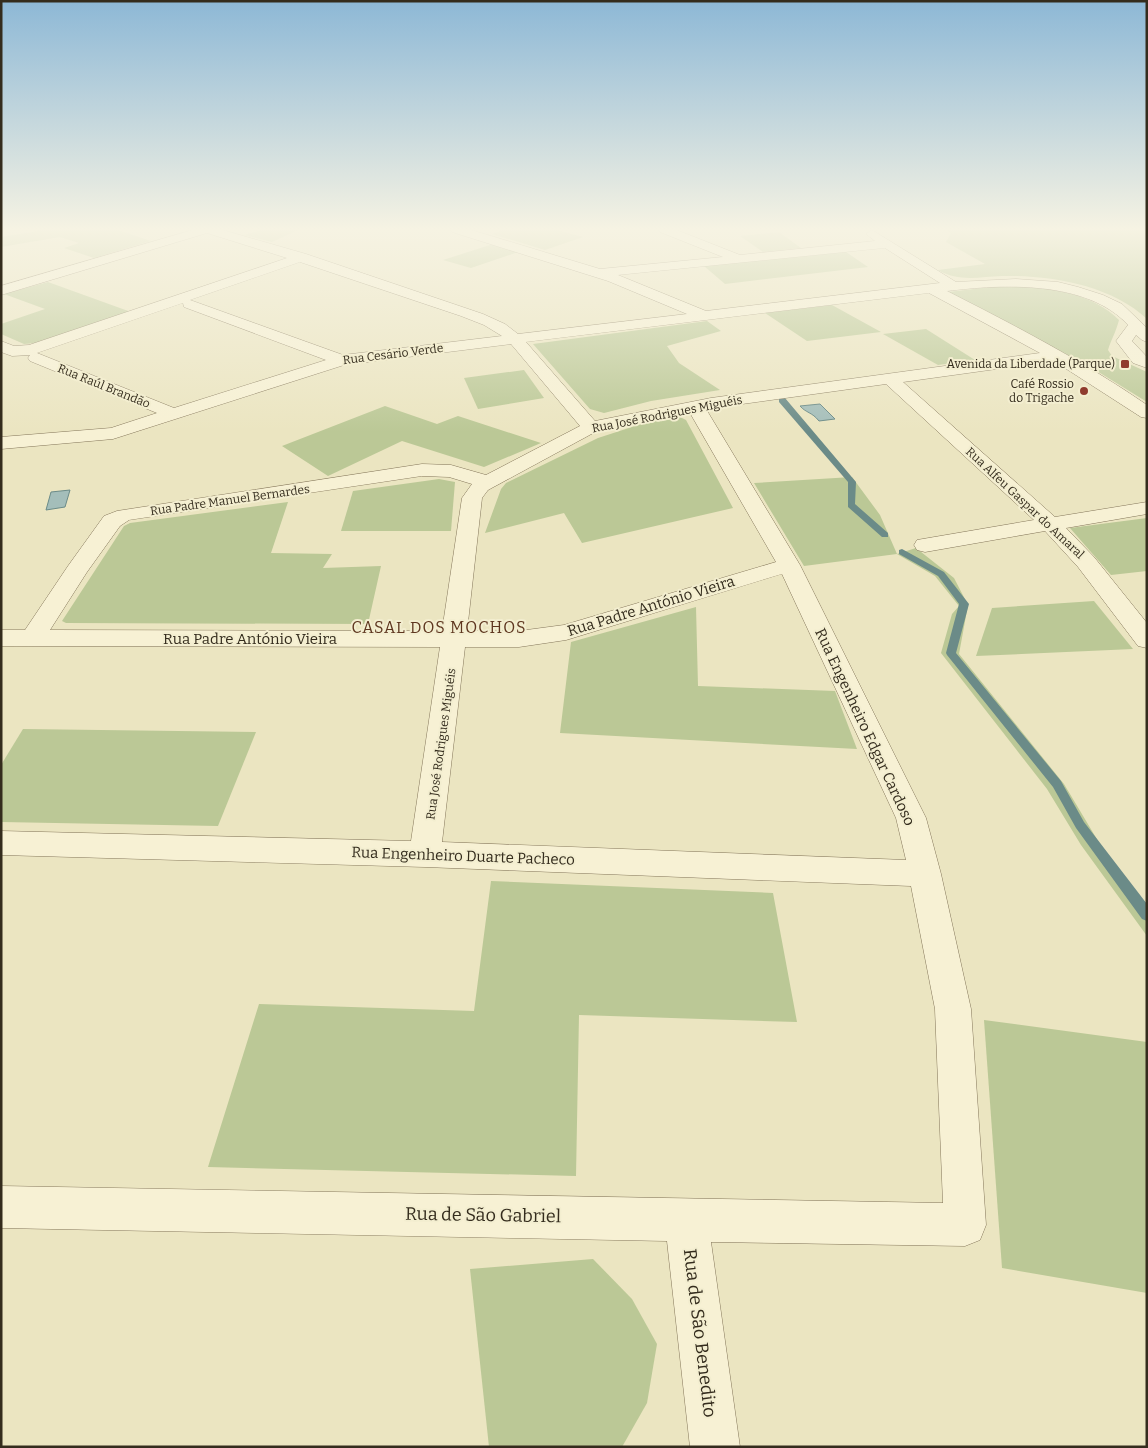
<svg xmlns="http://www.w3.org/2000/svg" width="1148" height="1448" viewBox="0 0 1148 1448" font-family="Bitter,serif">
  <style>
    .green { fill: #bbc896 }
    .water { fill: #a4beba; stroke: #6b8b88 }
    .lines { fill: none; stroke-linecap: round; stroke-linejoin: round }
    .stream { fill: #6b8b88; fill-rule: evenodd }
    .minor-casing { stroke: #84765a; stroke-width: 1 }
    .minor { fill: #f7f1d4; fill-rule: evenodd }
    .poi-dot { fill: #8f3b2d; stroke: #f3eed0; stroke-width: 2 }
    .labels { text-anchor: middle; stroke-width: 4; stroke-linejoin: round; paint-order: stroke }
    .far-street-label { font-size: 12px; fill: #342c1d; stroke: #f3eed0 }
    .far-poi-label { font-size: 12px; fill: #342c1d; stroke: #f3eed0; text-anchor: end }
    .street-label { font-size: 15px; fill: #342c1d; stroke: #f3eed0 }
    .neighbourhood-label { font-size: 16px; letter-spacing: 1px; fill: #5e361f; stroke: #f3eed0 }
    .near-street-label { font-size: 18px; fill: #342c1d; stroke: #f3eed0 }
  </style>
  <rect width="100%" height="100%" fill="#ebe5c1"/>
  <!-- green -->
  <g class="green">
    <polygon points="50,229 115,229 151,241 94,258 64,248 79,243 60,237 1,247 1,237"/>
    <polygon points="265,229 300,229 272,242 244,235"/>
    <polygon points="506,229 553,229 583,237 545,250 492,234"/>
    <path d="M 945,229 L 1147,229 L 1147,319 C 1111,285 1050,275 1002,276 C 979,277 958,282 938,270 L 985,264 L 946,242 L 951,233 Z"/>
    <polygon points="779,232 801,248 763,252 740,236"/>
    <polygon points="493,244 518,252 471,268 443,260"/>
    <polygon points="846,252 868,267 725,284 704,266"/>
    <polygon points="48,282 131,312 36,343 24,344 1,334 1,324 45,309 4,294"/>
    <path d="M 1008,285 C 1046,288 1091,291 1119,320 C 1116,332 1111,340 1108,350 L 1112,356 L 1147,372 L 1147,402 L 1092,368 L 948,292 Z"/>
    <polygon points="832,305 881,332 807,341 765,313"/>
    <polygon points="707,321 721,331 667,346 679,363 720,390 651,401 604,413 590,409 533,344"/>
    <polygon points="926,329 975,360 938,365 883,334"/>
    <polygon points="524,370 544,398 478,409 464,378"/>
    <polygon points="385,406 437,424 458,416 541,443 484,467 402,441 328,476 282,446"/>
    <polygon points="669,415 678,416 686,420 733,508 582,543 564,513 485,533 501,489 506,483 598,438"/>
    <polygon points="852,477 880,515 897,554 916,548 954,578 968,605 959,654 1064,784 1101,846 1147,908 1147,936 1081,845 1047,789 941,653 952,614 959,606 935,576 897,554 804,566 754,483"/>
    <polygon points="439,479 455,482 451,531 341,531 353,491"/>
    <polygon points="288,502 271,553 332,554 323,568 381,566 368,624 66,623 62,621 124,526 130,523"/>
    <polygon points="1147,518 1147,571 1111,575 1070,528"/>
    <polygon points="1094,601 1133,649 976,656 992,608"/>
    <polygon points="696,607 698,686 835,691 857,749 560,733 571,642"/>
    <polygon points="23,729 256,732 218,826 1,822 1,765"/>
    <polygon points="491,881 773,893 797,1022 579,1015 576,1176 208,1167 259,1004 474,1011"/>
    <polygon points="984,1020 1147,1042 1147,1293 1002,1268"/>
    <polygon points="593,1259 632,1299 657,1344 647,1403 622,1447 489,1447 470,1269"/>
  </g>
  <!-- water -->
  <g class="water">
    <path d="M 820,404 L 835,419 L 819,421 C 812,412 806,413 800,406 Z"/>
    <polygon points="70,490 65,507 46,510 51,492"/>
  </g>
  <g class="lines">
    <!-- stream -->
    <g class="stream">
      <polygon points="779,398 785,398 856,482 855,504 888,533 888,537 882,537 848,507 848,482 779,402"/>
      <polygon points="902,549 944,572 969,604 956,653 1061,781 1084,822 1147,904 1147,921 1142,919 1076,828 1053,787 947,655 946,653 959,604 938,576 899,554 899,550"/>
    </g>
    <defs>
      <path id="minor" d="M 196,229 L 219,229 L 306,254 L 483,314 L 505,324 L 518,334 L 687,314 L 608,281 L 452,232 L 450,229 L 468,229 L 600,269 L 723,257 L 660,232 L 658,229 L 674,229 L 740,255 L 875,241 L 866,234 L 872,230 L 956,282 L 1016,279 L 1058,282 L 1078,287 L 1103,295 L 1122,304 L 1147,328 L 1147,342 L 1142,340 L 1136,335 L 1132,341 L 1147,357 L 1147,368 L 1133,363 L 1116,341 L 1128,325 C 1087,280 1002,284 947,291 C 1016,326 1083,361 1147,405 L 1147,418 L 1141,417 L 1054,361 L 903,382 L 1055,517 L 1147,502 L 1147,514 L 1066,528 L 1094,557 L 1147,623 L 1147,648 L 1138,646 L 1078,567 L 1045,531 L 925,552 L 917,550 L 914,545 L 917,540 L 1034,520 L 886,384 L 706,409 L 800,565 L 926,818 L 941,874 L 971,1009 L 986,1225 L 980,1240 L 965,1246 L 711,1242 L 740,1447 L 690,1447 L 667,1241 L 1,1228 L 1,1186 L 943,1203 L 935,1009 L 911,886 L 425,867 L 1,855 L 1,831 L 411,841 L 440,647 L 1,646 L 1,630 L 25,630 L 68,566 L 104,516 L 117,511 L 422,464 L 451,465 L 486,475 L 580,426 L 511,344 L 344,365 L 113,439 L 1,449 L 1,437 L 111,428 L 157,413 L 30,361 L 28,358 L 30,355 L 12,356 L 1,352 L 1,341 L 14,346 L 29,345 L 287,258 L 207,233 L 1,295 L 1,286 ZM 885,248 L 940,283 L 706,311 L 618,275 ZM 300,262 L 461,316 L 484,325 L 502,336 L 343,355 L 190,300 ZM 929,293 L 1040,353 L 711,398 L 595,421 L 526,342 ZM 183,303 L 184,307 L 326,360 L 174,408 L 37,353 ZM 690,413 L 776,562 L 564,625 L 519,631 L 467,631 L 482,498 L 488,490 L 597,431 ZM 422,476 L 449,477 L 472,484 L 462,498 L 442,631 L 50,630 L 87,572 L 120,526 L 129,520 ZM 782,574 L 896,818 L 906,860 L 442,842 L 465,647 L 519,647 L 566,640 Z"/>
    </defs>
    <!-- minor casing -->
    <use href="#minor" class="minor-casing"/>
    <!-- minor -->
    <use href="#minor" class="minor"/>
  </g>
  <!-- sky -->
  <linearGradient id="sky" x2="0" y2="1"><stop stop-color="#8db8d6"/><stop offset="0.53" stop-color="#f6f3e3"/><stop offset="1" stop-color="#f6f3e3" stop-opacity="0"/></linearGradient>
  <rect width="1148" height="432" fill="url(#sky)"/>
  <!-- markers -->
  <g class="poi-dot">
    <rect x="1120" y="359" width="10" height="10" rx="2.5"/>
    <circle cx="1084" cy="391" r="5"/>
  </g>
  <g class="labels">
    <!-- far-street labels -->
    <g class="far-street-label">
      <text transform="translate(393 354) rotate(-7)" y="4">Rua Cesário Verde</text>
      <text transform="translate(104 386) rotate(22)" y="4">Rua Raúl Brandão</text>
      <text transform="translate(667 414) rotate(-11)" y="4">Rua José Rodrigues Miguéis</text>
      <text transform="translate(230 500) rotate(-8)" y="4">Rua Padre Manuel Bernardes</text>
      <text transform="translate(1025 503) rotate(43)" y="4">Rua Alfeu Gaspar do Amaral</text>
      <text transform="translate(441 744) rotate(-82)" y="4">Rua José Rodrigues Miguéis</text>
    </g>
    <!-- far-poi labels -->
    <g class="far-poi-label">
      <text x="1115" y="368">Avenida da Liberdade (Parque)</text>
      <text x="1074" y="388">Café Rossio<tspan x="1074" dy="14">do Trigache</tspan></text>
    </g>
    <!-- street labels -->
    <g class="street-label">
      <text transform="translate(651 606) rotate(-17)" y="5">Rua Padre António Vieira</text>
      <text x="250" y="644">Rua Padre António Vieira</text>
      <text transform="translate(865 727) rotate(65)" y="5">Rua Engenheiro Edgar Cardoso</text>
      <text transform="translate(463 856) rotate(2)" y="5">Rua Engenheiro Duarte Pacheco</text>
    </g>
    <!-- neighbourhood labels -->
    <g class="neighbourhood-label">
      <text x="439" y="633">CASAL DOS MOCHOS</text>
    </g>
    <!-- near-street labels -->
    <g class="near-street-label">
      <text transform="translate(483 1215) rotate(1)" y="6">Rua de São Gabriel</text>
      <text transform="translate(700 1333) rotate(83)" y="6">Rua de São Benedito</text>
    </g>
  </g>
  <!-- border -->
  <rect width="1148" height="1448" fill="none" stroke="#342c1d" stroke-width="5"/>
</svg>
